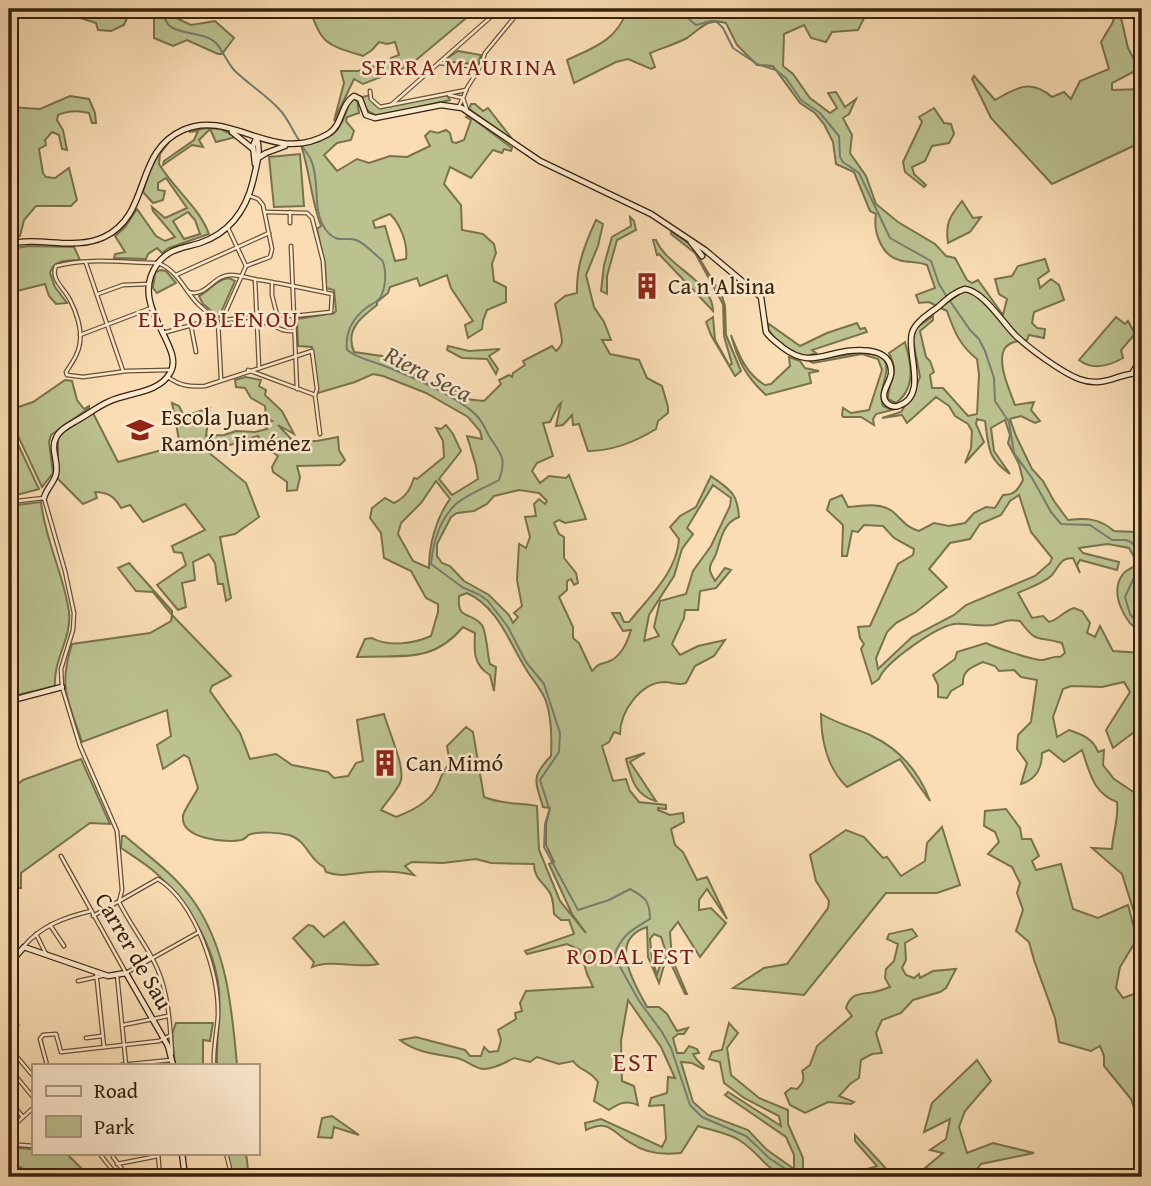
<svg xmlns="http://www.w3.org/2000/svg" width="1151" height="1186" viewBox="0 0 1151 1186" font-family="'Gentium Book Plus',serif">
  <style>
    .green { fill: #bbc290; stroke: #79724d; stroke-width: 2; fill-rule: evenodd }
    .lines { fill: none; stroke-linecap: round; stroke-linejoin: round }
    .stream { stroke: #757e6d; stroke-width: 2 }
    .street-casing { stroke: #685134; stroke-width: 5 }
    .secondary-casing { stroke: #37220a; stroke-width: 7 }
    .street { stroke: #fce9ce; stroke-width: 2.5 }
    .secondary { stroke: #fce9ce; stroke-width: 4.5 }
    .labels { text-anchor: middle; stroke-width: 5; stroke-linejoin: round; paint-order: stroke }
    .poi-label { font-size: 23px; fill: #37220a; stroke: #fce9ce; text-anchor: start }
    .street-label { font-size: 23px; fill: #37220a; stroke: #fce9ce }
    .neighbourhood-label { font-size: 24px; letter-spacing: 2px; fill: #7a1f14; stroke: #fce9ce }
    .water-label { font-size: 24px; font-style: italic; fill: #56503c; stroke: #fce9ce }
    .quarter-label { font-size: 26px; letter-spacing: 2px; fill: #7a1f14; stroke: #fce9ce }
  </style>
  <rect width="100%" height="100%" fill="#faddb4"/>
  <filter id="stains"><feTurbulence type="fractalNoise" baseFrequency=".00286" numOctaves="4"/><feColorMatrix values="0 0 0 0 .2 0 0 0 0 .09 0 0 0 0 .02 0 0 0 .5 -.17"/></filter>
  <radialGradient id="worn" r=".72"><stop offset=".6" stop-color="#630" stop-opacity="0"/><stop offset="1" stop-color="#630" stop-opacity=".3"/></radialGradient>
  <!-- green -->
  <g class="green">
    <polygon points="70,9 131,9 124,25 111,31 98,30 96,23 74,16"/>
    <polygon points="154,9 170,9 170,15 191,25 215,21 234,38 222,54 218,54 187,40 173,46 154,38"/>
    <path d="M 310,9 L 477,9 L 409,66 L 363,84 L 354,79 L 334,121 L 344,83 L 341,71 L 358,71 L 389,62 L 391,58 L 399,55 L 395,42 L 387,44 L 379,42 L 372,50 L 363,56 C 328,45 321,45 310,9 Z"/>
    <path d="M 628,9 L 869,9 L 875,16 L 864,18 L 858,30 L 832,32 L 826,42 L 811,38 L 804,25 L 784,34 L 783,66 L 793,74 L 810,98 L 830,113 L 837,108 L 828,93 L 836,92 L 845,107 L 856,99 L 849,114 L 843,118 L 852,135 L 850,153 L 866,176 L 876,204 L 898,222 L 935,244 L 946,256 L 955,258 L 967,280 L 972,283 L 978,280 L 1003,315 L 1007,299 L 999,294 L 995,279 L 1012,276 L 1018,266 L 1045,259 L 1049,271 L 1038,279 L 1040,288 L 1051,279 L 1059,285 L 1064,300 L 1034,312 L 1032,323 L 1037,328 L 1045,329 L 1044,338 L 1029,335 L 1027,340 C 1020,341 1010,341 1005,348 C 996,362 1010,391 1015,405 L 1034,402 L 1031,410 L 1040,421 L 1035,423 L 1021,416 L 1010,419 L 1016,436 L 1032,469 L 1043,481 L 1054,501 L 1068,520 C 1086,518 1099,518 1114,531 L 1135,532 L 1142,539 L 1142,633 C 1124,623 1109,592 1123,574 C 1126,570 1134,567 1138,564 L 1129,548 L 1108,544 L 1079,548 L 1083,553 L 1119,562 L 1117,570 L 1080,560 L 1077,565 L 1080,573 L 1073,558 C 1059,558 1059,568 1051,576 C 1042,584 1028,588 1018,593 L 1032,618 L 1043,616 L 1049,622 C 1058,620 1064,611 1074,608 L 1082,611 L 1090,623 L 1087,633 L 1095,637 L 1100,626 L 1113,651 L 1142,653 L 1142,726 L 1113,748 L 1106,730 L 1130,692 L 1124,682 L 1102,687 L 1071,686 L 1063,689 L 1053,717 L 1057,737 L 1069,730 C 1081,734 1094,739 1098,752 L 1104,750 L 1103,765 L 1114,779 L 1135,793 L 1142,792 L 1142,927 L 1138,925 L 1122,874 L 1092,848 L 1112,849 C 1113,832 1119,818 1117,802 C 1093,793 1090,773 1082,750 L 1064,762 L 1049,750 L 1042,753 C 1042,768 1037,779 1021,784 L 1027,763 L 1017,749 L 1018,735 L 1031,722 L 1037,680 L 1021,677 L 1014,670 L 999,671 L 995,666 L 983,662 C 972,667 962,670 963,684 L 951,691 L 947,698 L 938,697 L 938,685 L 933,675 L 955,659 L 957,652 L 986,643 C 994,647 1035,661 1043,660 C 1050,659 1053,656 1060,657 L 1065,653 L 1062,643 C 1036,635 1038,645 1020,621 C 1004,619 1006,622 993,625 C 981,627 966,623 954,624 C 936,627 884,663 879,679 L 872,684 L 861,649 L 864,644 L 860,638 L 858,627 L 870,626 L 898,564 L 913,555 L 914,549 L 894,538 L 883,526 L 864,525 L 858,532 L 852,531 L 847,556 L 842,556 L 843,525 L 827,510 L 830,500 L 842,495 L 848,507 C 863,506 880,502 892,511 C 903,520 905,527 919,531 L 934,523 L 949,526 L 965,523 L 974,513 L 986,507 L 995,508 L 1003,495 C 1014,495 1018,490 1023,480 L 1019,464 L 1008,443 L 1010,435 L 1005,420 L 991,428 L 994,451 L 1010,474 C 987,458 989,448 985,421 L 977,419 L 976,424 L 984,442 L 965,463 L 971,448 L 972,431 L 968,424 L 955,416 L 949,406 L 936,397 L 907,423 L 902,415 L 882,418 L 901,412 L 914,392 L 920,377 L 913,340 L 915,329 L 933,316 L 933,320 L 920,331 L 926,357 L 930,361 L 934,372 L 930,375 L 932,388 L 943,388 L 968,416 L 977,414 L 979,375 L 977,359 C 960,346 954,331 947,311 L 929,302 L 919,303 L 916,295 L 935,288 L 927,265 C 917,261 908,263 899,260 C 881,255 873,231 876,214 L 870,211 L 854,172 L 836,164 L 833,142 L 824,124 L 815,113 L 800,103 L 773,66 L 757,65 L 737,45 L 726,23 C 708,17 700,29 687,38 C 676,44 662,48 650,53 L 655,67 L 651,69 L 628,59 L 616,62 L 574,83 L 567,60 C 595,47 616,41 628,9 ZM 1019,495 L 1031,532 L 1052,558 L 1050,563 L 1035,576 L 966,605 L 954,615 L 912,637 L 878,669 L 876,658 L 887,632 L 896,623 L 916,612 L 947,587 L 929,569 L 950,543 L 970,539 L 980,524 L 1001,515 L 1010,501 Z"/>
    <path d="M 1115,9 L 1119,9 L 1128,48 L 1137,65 L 1135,71 L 1112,83 L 1112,90 L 1142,89 L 1142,142 L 1052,184 L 991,118 L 972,79 L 974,76 L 995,100 C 1017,87 1031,79 1052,97 L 1064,92 L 1071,99 L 1080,81 L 1109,69 L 1101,42 L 1113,22 Z"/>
    <polygon points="458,51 481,55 478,64 449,62 446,59"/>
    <path d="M 371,95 L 374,104 L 380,107 L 447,95 L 450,100 L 380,116 C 367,113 365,109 362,97 Z"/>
    <path d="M 70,96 L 89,99 L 95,113 L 96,123 L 92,123 L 89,113 C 78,110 69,110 58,115 L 57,120 L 63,130 L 67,150 L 62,149 L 59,135 L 52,132 L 45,140 L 46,145 L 39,149 L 43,173 L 46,177 L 55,178 L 69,168 L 77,200 L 71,206 L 36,206 L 24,220 L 20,236 L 9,239 L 9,107 L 40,109 Z"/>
    <path d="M 354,99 L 357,99 L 359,113 L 347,117 L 346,121 L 354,131 L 351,140 L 337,143 L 324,155 L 337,171 L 357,159 L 369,163 L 390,156 L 407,157 L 430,146 L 425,136 L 430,131 L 438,133 L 446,130 L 450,133 L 452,142 L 456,143 L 464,140 L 471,120 L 466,117 L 468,115 L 512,148 L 511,151 L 504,149 L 502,153 L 493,150 L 471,178 L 450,167 L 444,184 L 461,205 L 462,230 L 483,234 L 494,244 L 496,253 L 492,264 L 494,281 L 506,287 L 506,302 L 487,310 L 483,321 L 482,329 L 468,338 L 465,325 L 473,321 L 451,288 L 447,275 L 420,286 L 417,278 L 390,287 L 388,293 L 377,302 L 377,305 C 360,318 345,330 354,352 L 382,356 L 429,383 L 438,382 L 449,386 L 465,399 L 484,401 L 501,384 L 499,380 L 509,375 L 512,377 L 513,373 L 525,365 L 523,361 L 552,346 L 556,351 C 559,348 562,346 562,341 C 562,338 556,307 555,304 L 565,296 L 577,293 C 576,266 585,244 596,220 L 603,224 L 598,246 L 586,275 L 594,307 L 604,322 L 611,340 L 602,340 L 610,354 L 639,360 L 647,378 L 662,386 L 668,407 L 668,413 L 658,421 L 656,429 C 635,442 613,451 588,451 L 579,424 L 573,425 L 572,415 L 563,425 L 556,426 L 561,403 L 558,406 L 550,422 L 543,423 L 553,456 L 537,463 L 532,471 L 540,483 L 549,476 L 566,478 L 569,475 L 586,519 L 565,523 L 559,520 L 554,523 L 559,534 L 564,537 L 564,558 L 576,573 L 578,583 L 574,585 L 571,579 L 567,581 L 567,590 L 559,597 L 573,627 L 573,638 L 579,643 L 592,671 C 602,660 601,666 612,660 C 623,653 627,642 631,630 L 623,631 L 612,613 L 620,613 L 624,622 L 629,622 C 649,597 677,572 679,539 L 670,527 L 680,516 L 696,507 L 711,476 C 730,490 737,492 739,517 C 723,523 721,539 716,554 C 714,560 709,564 710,570 C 710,573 714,579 715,581 L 725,568 L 731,570 L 716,588 L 700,591 L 698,610 L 685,610 L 684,618 L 672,644 L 680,655 L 698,646 L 725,640 L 714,656 L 695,666 L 686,683 C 677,686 673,682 664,682 C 640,683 620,712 620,734 L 614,732 L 609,742 L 602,746 L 613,781 L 626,779 L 630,791 L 639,802 L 666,805 L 666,809 L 658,808 L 658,810 L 670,815 L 683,813 L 684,822 L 671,829 L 675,845 L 683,852 L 697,880 L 707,877 L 727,919 L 707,889 L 699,900 L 699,910 L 711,908 L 726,923 L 700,957 L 678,922 L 670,932 L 672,959 L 687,994 L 685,994 L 667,955 L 659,983 L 648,957 L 647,927 C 607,940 634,983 647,1007 L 659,1007 L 667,1014 L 677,1031 L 688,1028 L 684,1034 L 678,1034 L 673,1038 L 677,1053 L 684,1053 L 689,1046 L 697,1049 L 699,1053 L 693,1054 L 697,1060 L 704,1067 L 703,1069 L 692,1063 L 681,1062 L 693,1102 L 708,1115 L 748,1130 L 766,1149 L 794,1169 L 794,1155 L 786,1137 L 725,1095 L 728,1092 L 781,1126 L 779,1116 L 744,1098 L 724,1083 L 720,1062 L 709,1059 L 712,1052 L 722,1050 L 729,1023 L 738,1033 L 727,1048 L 731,1075 L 759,1098 L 788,1110 L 788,1124 L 803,1158 L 803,1177 C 765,1177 766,1157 739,1140 C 728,1133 710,1130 698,1126 L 681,1153 C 664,1155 645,1153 631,1143 C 611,1132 611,1119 586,1130 L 585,1123 L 601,1119 L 662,1147 L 666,1139 L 664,1105 L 649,1106 L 651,1098 L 667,1093 L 668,1077 L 675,1078 L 661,1047 L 628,1000 L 621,1041 L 622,1081 L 634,1086 L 638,1105 C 626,1100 619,1103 609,1110 L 594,1101 L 598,1082 C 589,1069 581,1072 573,1061 L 559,1064 L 537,1057 L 530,1062 L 514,1058 C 505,1063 494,1069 483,1069 C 474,1068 466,1060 457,1058 C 438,1054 416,1053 400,1040 L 416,1037 L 465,1050 L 470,1056 L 481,1056 L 484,1047 L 489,1052 L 498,1051 L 501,1040 L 498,1030 L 516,1019 L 515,1013 L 522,1011 L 520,1003 L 526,991 L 593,987 L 587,974 L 580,950 L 567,944 L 527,954 L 525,951 L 574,934 L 569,920 L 561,920 L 554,914 C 553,906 554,897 548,890 C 541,881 534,877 534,864 L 491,863 L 476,859 L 443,863 L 412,862 L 405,866 L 414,875 C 400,872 385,871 370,872 C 353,873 342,878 326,872 L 324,867 C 308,859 307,840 289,835 C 279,833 261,831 251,834 C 244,836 249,838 241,840 C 226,843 180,839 183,816 C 183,811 195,795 198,788 L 189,758 L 184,755 L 163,769 L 157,745 L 171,736 L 167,710 L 82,742 C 68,700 58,688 72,644 L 150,633 L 171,621 L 172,615 L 153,592 L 136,591 L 118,568 L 129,563 L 172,611 L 172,615 L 231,676 L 212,686 L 210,691 L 240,733 L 250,759 L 276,754 L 292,765 L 328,772 L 334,778 L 348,776 L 356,763 L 363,761 L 357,720 L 384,714 C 388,730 407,770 400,783 C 395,793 387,801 381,810 L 396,817 C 409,812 426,804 434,792 C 441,782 440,772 450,764 L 447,746 L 466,727 L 473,732 L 484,797 C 500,804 520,803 537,806 L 539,850 L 560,901 L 586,933 L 572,914 L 549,864 L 554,862 L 546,845 L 546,824 L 550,808 L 543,807 C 535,780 531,777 551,756 C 552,737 552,719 546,701 C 541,688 533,681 526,669 C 509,642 498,607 467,593 L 459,596 C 457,621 470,611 481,624 C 487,630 487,655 490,664 L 496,667 L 494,691 L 490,675 C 473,665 474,650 475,633 L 463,627 C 431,665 401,654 357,657 L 365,639 L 372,638 C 388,647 413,644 431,636 L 438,612 L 438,604 L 426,598 L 411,571 L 384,558 L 381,533 L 370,518 L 372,508 L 385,498 L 394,503 C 406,497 410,490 414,478 L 417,479 L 444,457 L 443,441 L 436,428 L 441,429 L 446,425 L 453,434 L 461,451 L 439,479 L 452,495 L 478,479 L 476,466 L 467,436 L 482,439 L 480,431 L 468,417 L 426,393 L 383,376 L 373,374 L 355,382 L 318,393 L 312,347 L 298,346 L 297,319 L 334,313 L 336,311 L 334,290 L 326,288 L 325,265 L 317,229 L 321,226 C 311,200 310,172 301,145 C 336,137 338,135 350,102 ZM 390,214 C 401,225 408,244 406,259 L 395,261 L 385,226 L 375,228 L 373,221 ZM 436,481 L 450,499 C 436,518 429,545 429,568 L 413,561 L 398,534 L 401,523 L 421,503 ZM 713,485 L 731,498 L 730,506 L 711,546 L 693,571 L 686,594 L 660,601 L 654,627 L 659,636 L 644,641 L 649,615 L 674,576 L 682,549 L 693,534 L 687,528 ZM 519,490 L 539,493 L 547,501 L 545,504 L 539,499 L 534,504 L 536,516 L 525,517 L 530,537 L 526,548 L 519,544 L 517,580 L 522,606 L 514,613 L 518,617 L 513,623 L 509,615 L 489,595 L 464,581 L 450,566 L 442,563 L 437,556 L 437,544 L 451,517 L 457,513 L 474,511 L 487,504 L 494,496 ZM 654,934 L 661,937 L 665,949 L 657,975 L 652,958 L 650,939 Z"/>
    <polygon points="471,104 475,104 483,111 488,108 513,140 469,109"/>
    <polygon points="934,108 944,123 951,124 954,134 949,143 932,146 925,161 912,167 914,174 926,185 924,187 905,172 903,162 922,122 919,117"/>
    <polygon points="206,128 221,129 236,137 216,142 210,129 199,140 203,147 192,145 163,165 164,161 194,140 198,131 189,132"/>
    <path d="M 169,142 L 160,154 L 159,164 C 174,189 199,207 209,234 L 169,248 L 162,253 L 157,248 L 148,254 L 146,259 L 114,258 L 115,254 L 125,252 L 115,236 L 125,227 L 137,209 L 156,236 L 165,241 L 175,237 L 153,211 L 152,207 L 165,218 L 187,208 L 166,178 L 158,183 L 158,190 L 165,191 L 163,200 L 153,203 L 143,192 C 149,172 155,156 169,142 ZM 188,212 L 195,220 L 200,234 L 184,239 L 173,221 Z"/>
    <polygon points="300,154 304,206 274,207 269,157"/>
    <path d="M 962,201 L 973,218 L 981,217 L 970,232 L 948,243 C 945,223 950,216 962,201 Z"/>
    <polygon points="630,217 634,221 636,230 617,240 607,276 607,294 601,291 604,265 612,237 631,226"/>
    <polygon points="671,231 692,246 722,296 725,306 726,335 741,371 735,376 711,335 706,322 713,317 715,340 729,365 732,364 724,336 723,304 695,253 671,234"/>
    <path d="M 653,240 L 656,240 C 667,267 713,281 713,311 L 659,254 L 657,255 Z"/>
    <path d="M 29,246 L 74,247 L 80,260 C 67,261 54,259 50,273 L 55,287 L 67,303 L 56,304 L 49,296 L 45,284 L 9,293 L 9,249 Z"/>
    <polygon points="160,270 166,271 176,283 157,293 153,288 155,273"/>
    <path d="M 229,278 L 235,281 L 219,317 L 203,304 L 199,296 C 210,291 215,280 229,278 Z"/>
    <path d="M 1116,317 L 1125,324 L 1128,321 L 1135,334 L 1121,350 L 1123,358 C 1109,366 1093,371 1079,360 Z"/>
    <path d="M 857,323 L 860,329 L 865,328 L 867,332 L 812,350 L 816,353 C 812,354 809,356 805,356 C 792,357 774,339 768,329 L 769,324 L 800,346 L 827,333 Z"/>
    <path d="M 731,335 C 739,355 746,374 765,385 L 771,384 L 790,366 L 789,357 L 800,361 L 805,368 L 819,371 L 809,373 L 811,383 L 766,395 C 746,377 738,361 731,335 Z"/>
    <path d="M 905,342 C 911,363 917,387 896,403 L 888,399 C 888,378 901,377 889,353 Z"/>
    <polygon points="448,346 469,351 500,349 489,356 498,369 496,374 487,359 462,358 447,350"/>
    <path d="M 856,353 C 910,352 874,383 883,406 L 892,410 L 876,414 L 873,419 L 874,425 L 861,417 L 843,417 L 842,415 L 843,408 L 851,413 L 869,410 L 882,370 L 878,359 L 862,354 L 813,363 L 809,361 Z"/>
    <path d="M 245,377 L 261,380 L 259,386 L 266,390 L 265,395 L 282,411 L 294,434 L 278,425 L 293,441 L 317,441 L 338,437 L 339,450 L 345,460 L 340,465 L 297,466 L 300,477 L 297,490 L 287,491 L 287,482 L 273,472 L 272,467 L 278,456 L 266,447 L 258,436 L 208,452 L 246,483 L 259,517 L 235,534 L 220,537 L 231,598 L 226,601 L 223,584 L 218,584 L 215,563 L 209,554 L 193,562 L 195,580 L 182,583 L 186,607 L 178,610 L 157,585 L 186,565 L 182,553 L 174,552 L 172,546 L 205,530 L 185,504 L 143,522 L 130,505 L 121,508 C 115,497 108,492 95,492 L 97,498 L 83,504 L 58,479 L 58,439 L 63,432 L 93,413 L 118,462 L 180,445 L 172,403 L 179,406 L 184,416 L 210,408 L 206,436 L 224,435 L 236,431 L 255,432 L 267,429 L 263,424 L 272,421 L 266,417 L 265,406 L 251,398 L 245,388 L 236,387 L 235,380 Z"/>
    <polygon points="65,380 72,381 77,400 84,409 89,406 89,408 51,435 49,442 53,473 42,487 18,436 10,410 33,402"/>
    <polygon points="9,417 15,438 39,489 9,497"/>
    <path d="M 41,502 C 45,540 64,575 69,612 C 72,638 53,660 55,686 L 9,697 L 9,506 Z"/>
    <path d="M 821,714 C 838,724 855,728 872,736 C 901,750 919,772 930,801 L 900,759 L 847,787 C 828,769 821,741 821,714 Z"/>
    <path d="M 645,753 L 630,762 L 656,801 C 635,796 631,778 626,759 Z"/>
    <polygon points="81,759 110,824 90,823 21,873 21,888 9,888 9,791 23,780"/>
    <polygon points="1006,809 1020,828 1022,839 1031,839 1039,856 1032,861 1036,870 1061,864 1073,909 1098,918 1128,905 1137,939 1120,967 1116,988 1123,998 1142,991 1137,1010 1142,1014 1142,1130 1131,1099 1104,1066 1104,1056 1100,1046 1091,1051 1059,1042 1055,1018 1034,960 1029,942 1016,931 1023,910 1017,893 1020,883 1012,867 988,854 999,842 995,832 984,826 985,811"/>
    <polygon points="942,827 960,885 937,893 886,893 804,995 733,988 764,968 787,964 828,908 829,901 816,881 810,855 846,830 864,837 883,858 887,857 901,876 925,861 927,843"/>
    <path d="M 122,836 L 125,836 C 148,856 174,874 192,899 C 227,947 232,1009 237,1065 L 217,1065 C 216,1040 221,1015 219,990 C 215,947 188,902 156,873 C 146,864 133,856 121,848 Z"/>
    <path d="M 344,922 L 378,964 C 357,969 333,959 312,967 L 314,962 L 293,938 L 308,925 L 313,926 L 324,937 Z"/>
    <path d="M 912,929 L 917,936 L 905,943 L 906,960 L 902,968 L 906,975 L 914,978 L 919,974 L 920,978 L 933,971 L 956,969 L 946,988 L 940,992 L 913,1000 L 901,1013 L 882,1020 L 876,1033 L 882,1053 L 872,1054 L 861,1060 L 859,1078 L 850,1084 L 839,1096 L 854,1102 L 851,1104 L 828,1102 L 805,1113 L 790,1105 L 785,1093 L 791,1088 L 797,1089 C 803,1083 805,1079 802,1071 L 810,1065 L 817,1046 L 852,1016 L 846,1008 C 851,992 860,995 874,992 C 879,991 885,989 890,987 L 885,978 L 886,969 L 894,961 L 898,944 L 887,939 L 889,934 Z"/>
    <polygon points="176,1023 213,1023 210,1041 203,1040 203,1065 175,1065 172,1034"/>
    <polygon points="977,1060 991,1081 965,1111 959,1127 967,1153 993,1143 1034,1153 981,1164 971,1177 934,1177 940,1171 925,1168 943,1153 930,1150 946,1139 950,1119 924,1132 932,1103"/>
    <polygon points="332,1116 359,1135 334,1127 332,1138 318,1137 322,1118"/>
    <polygon points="855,1135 890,1173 910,1175 900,1177 863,1177 864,1170 877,1166 855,1141"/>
    <polygon points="9,1147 33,1149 33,1153 66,1153 90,1177 38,1177 20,1167 9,1167"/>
    <polygon points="226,1153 246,1153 249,1177 233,1177"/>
  </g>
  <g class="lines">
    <!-- stream -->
    <g class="stream">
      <path d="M 164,9 C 162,40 199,27 216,43 C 223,51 227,62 234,70 C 248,84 265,94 279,109 C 288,118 292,130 299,140"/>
      <polyline points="677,9 696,25 711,21 716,21 723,28 733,48 757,64 776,70 786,78 801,100 820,113 839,136 840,157 843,162 859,173 890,238 931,261 939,284 947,297"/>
      <path d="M 302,146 C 305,151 309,155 311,160 C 321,182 311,210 326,230 C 338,245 344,236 356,240 C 365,243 375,255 382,260 C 387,270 386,288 380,298 C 377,302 370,305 366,308 C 352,319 345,333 347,350 C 359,359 369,360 382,365 C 408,375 460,397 478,417 C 483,423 486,430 489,436 C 501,454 507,458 499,480 C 487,487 463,496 454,506 C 439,521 433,544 431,564 L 462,587 L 480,595 L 488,601 L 508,627 L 526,662 L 544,684 L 560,733 L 559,752 L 540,780 L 549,808"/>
      <polyline points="950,301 970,330 979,339 985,351 994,378 995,401 1009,422 1014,453 1032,478 1051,512 1061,524 1090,525 1112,540 1126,540 1131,542 1142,554"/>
      <polyline points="1142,560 1125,597 1130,614 1142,628"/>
      <path d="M 549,811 L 545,824 L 544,847 L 578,910 L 609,900 L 630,889 C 645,897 650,901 650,919 C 632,930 622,934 614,956 L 639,1001 L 662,1032 L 671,1048 L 690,1105 L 702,1117 L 746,1136 L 769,1158 L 793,1174 L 794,1177"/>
    </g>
    <defs>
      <g id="street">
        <polyline points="439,63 480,67"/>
        <polyline points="370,91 371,99 380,107 466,90"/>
        <polyline points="449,95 463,98 459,106"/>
        <polyline points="391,105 493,15 501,12 511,12 513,19 485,53 480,67 467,88 463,98 467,110"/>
        <polyline points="265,212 307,213 312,218 323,261 325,292"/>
        <polyline points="290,212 290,223"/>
        <polyline points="228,228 246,266"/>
        <polyline points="291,246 297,389"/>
        <polyline points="86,263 123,371"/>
        <polyline points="246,266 270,257 272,249 263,205 258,199 250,196"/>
        <polyline points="246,266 222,320 256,317"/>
        <polyline points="176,275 269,233"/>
        <polyline points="255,279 259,367"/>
        <path d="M 188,292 C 207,298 213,274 232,275 C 241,275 251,279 260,280 C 284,284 308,289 332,294 L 331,312 L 294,316 L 277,315 L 272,295 L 272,282"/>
        <polyline points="98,294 123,285 149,284"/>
        <path d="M 256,322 C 277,322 275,332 294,331"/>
        <polyline points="191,326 196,352"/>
        <polyline points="163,333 214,319"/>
        <polyline points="80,335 151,308"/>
        <path d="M 169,370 L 127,371 L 83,377 L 67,375 L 66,372 C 72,363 79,353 80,342 C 82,329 76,311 70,300 C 64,288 50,279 56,266 C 88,257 126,263 158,263 C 177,270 184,289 197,303 C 204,310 211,315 218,322 L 221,379"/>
        <polyline points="248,370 315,395 320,434"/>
        <path d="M 168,377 C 180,386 190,387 205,386 L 312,351 L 317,389 L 315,395"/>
        <polyline points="9,502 44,498 65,571 74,613 73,630 61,669 62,687 80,746 117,831 122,890 119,902"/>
        <polyline points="61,856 126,973 199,932"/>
        <path d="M 119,902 C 130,925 147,945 157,968 C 169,995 170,1026 172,1054"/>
        <path d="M 93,916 L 158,879 C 196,903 219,973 218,1016 C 217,1032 213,1049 214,1065"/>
        <polyline points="50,925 64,946"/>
        <polyline points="36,934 46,954"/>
        <path d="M 24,946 C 41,926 65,917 91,911"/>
        <polyline points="96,971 104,1047"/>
        <polyline points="117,975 126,1065"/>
        <polyline points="78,981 106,975"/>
        <polyline points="9,997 10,998"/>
        <polyline points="123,1025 168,1016"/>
        <polyline points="9,1029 17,1025"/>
        <polyline points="86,1038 102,1036"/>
        <polyline points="9,1047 33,1076"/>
        <polyline points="47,1065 40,1039 43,1035 56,1034 61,1052 159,1041 171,1035"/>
        <polyline points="121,1065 171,1060"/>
        <polyline points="9,1068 33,1097"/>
        <polyline points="9,1100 23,1117"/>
        <polyline points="9,1130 33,1108"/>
        <polyline points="9,1144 33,1146"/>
        <polyline points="99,1153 118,1177"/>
        <polyline points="112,1153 113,1157 128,1177"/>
        <polyline points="158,1153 160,1177"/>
        <polyline points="226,1153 232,1177"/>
        <polyline points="117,1164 158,1156"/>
        <polyline points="209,1177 232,1174"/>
      </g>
      <g id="secondary">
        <polyline points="232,132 253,149"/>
        <polyline points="258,158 266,153 285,146"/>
        <polyline points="255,164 253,146 256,139"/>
        <polyline points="691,242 702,256"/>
        <path d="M 9,244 C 40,236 74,251 104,237 C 152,214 133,152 183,130 C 232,108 273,166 328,134 C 343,125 340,105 354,96 L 360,99 L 366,115 L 375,118 L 441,105 L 462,108 L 540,161 L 651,214 L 705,250 L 761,297 L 766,332 C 770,338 776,342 782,347 C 807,366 818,356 847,351 C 864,349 893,349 891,374 C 890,381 885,387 884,394 C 883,402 890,408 898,406 C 929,396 906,352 912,333 C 915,322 929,314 938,307 C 946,300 954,292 965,289 C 983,291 1003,323 1016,336 C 1030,349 1061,372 1079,379 C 1106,389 1120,371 1142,373"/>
        <polyline points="1133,372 1142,357"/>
        <path d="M 44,498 C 46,489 54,483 56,474 C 59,462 50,449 56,438 C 59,430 69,425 76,421 C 87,415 97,407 108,402 C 128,392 158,394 170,373 C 187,347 126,305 158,263 C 170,248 184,248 200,243 C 229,233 246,210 253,181 C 256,167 261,153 257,139"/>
        <polyline points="9,701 62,687"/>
        <polyline points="9,964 24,947 108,976 126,973 168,1046 173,1065"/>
        <polyline points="182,1153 185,1177"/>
      </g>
    </defs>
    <!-- street casing -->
    <use href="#street" class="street-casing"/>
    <!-- secondary casing -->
    <use href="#secondary" class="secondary-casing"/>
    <!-- street -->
    <use href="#street" class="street"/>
    <!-- secondary -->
    <use href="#secondary" class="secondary"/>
  </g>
  <!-- icons -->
  <defs>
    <symbol id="building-bare" viewBox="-9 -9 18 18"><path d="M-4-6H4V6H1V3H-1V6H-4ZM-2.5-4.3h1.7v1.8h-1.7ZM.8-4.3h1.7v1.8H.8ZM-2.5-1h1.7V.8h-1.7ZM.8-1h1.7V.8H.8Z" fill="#8f2418" stroke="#fce9ce" stroke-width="2.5" paint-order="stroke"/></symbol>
    <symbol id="school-bare" viewBox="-9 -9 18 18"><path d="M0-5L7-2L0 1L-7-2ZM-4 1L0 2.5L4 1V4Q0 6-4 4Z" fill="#8f2418" stroke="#fce9ce" stroke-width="2.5" paint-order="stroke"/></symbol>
  </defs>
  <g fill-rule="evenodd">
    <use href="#building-bare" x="628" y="267" width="38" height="38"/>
    <use href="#school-bare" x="121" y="411" width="38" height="38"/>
    <use href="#building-bare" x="366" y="744" width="38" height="38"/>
  </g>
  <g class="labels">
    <!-- poi labels -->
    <g class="poi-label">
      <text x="668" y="294">Ca n'Alsina</text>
      <text x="161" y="425">Escola Juan<tspan x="161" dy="26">Ramón Jiménez</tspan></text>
      <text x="406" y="771">Can Mimó</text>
    </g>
    <!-- street labels -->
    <g class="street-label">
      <text transform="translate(134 951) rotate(60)" y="8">Carrer de Sau</text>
    </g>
    <!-- neighbourhood labels -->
    <g class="neighbourhood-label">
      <text x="460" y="75">SERRA MAURINA</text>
      <text x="219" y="327">EL POBLENOU</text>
      <text x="631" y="964">RODAL EST</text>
    </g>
    <!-- water labels -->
    <g class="water-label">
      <text transform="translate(428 374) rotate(27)" y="8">Riera Seca</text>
    </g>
    <!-- quarter labels -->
    <g class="quarter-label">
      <text x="636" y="1071">EST</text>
    </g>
  </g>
  <!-- margin -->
  <rect width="1151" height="1186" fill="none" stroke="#faddb4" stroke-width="35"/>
  <rect x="10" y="10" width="1130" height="1165" fill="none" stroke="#37220a" stroke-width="3.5"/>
  <rect x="18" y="18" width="1116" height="1151" fill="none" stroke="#37220a" stroke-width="2"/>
  <!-- legend -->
  <rect x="32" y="1064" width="228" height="91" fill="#fce9ce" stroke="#ad9980" stroke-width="2"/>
  <rect x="46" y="1086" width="35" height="10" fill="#fce9ce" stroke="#ad9980" stroke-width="2"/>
  <text x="94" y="1098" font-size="21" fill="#37220a">Road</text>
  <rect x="46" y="1116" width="35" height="21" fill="#bbc290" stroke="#ad9980" stroke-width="2"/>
  <text x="94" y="1134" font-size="21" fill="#37220a">Park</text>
  <rect width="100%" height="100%" filter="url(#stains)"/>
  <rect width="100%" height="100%" fill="url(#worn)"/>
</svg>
